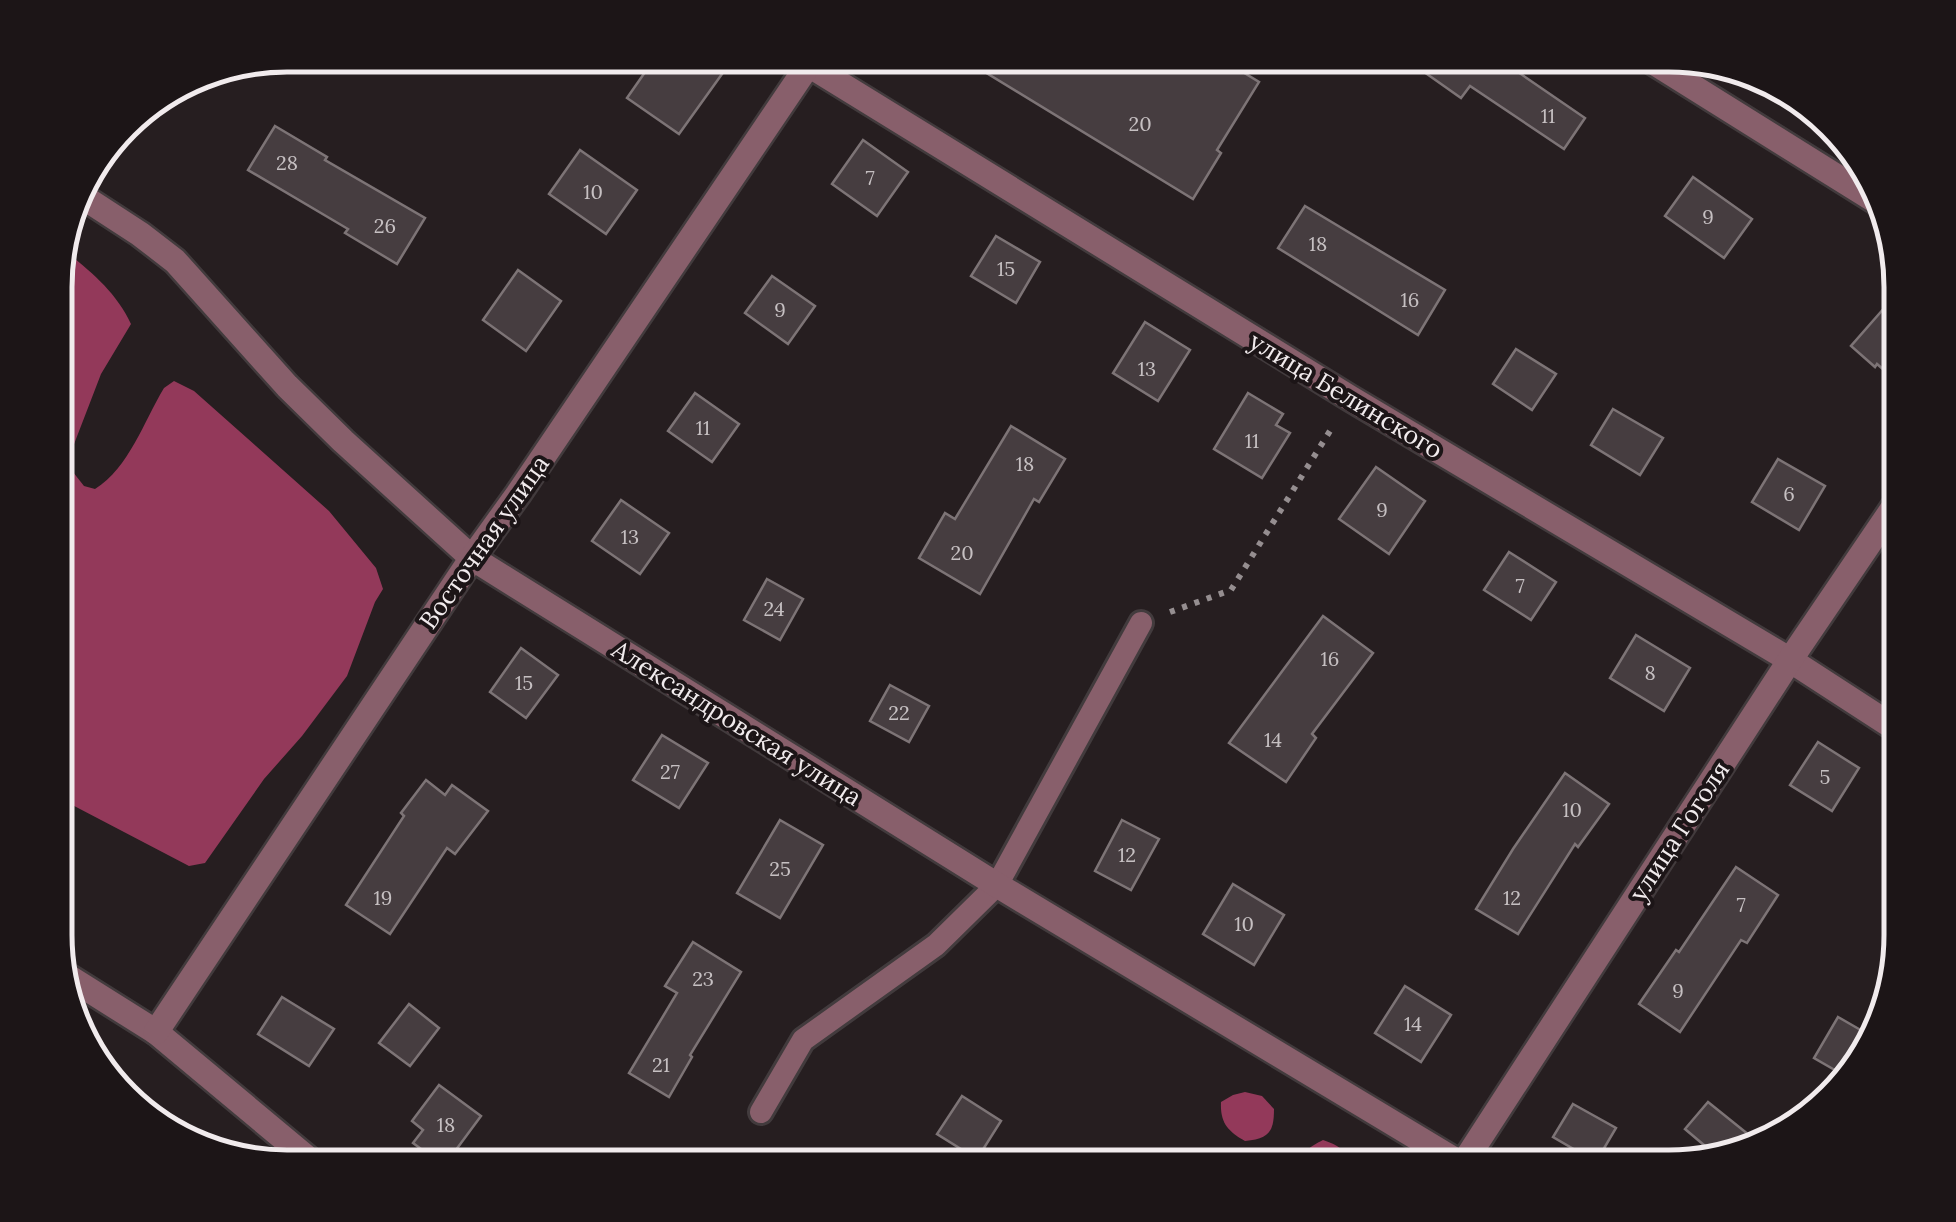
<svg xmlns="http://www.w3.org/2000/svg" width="1956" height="1222" viewBox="0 0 1956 1222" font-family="Lora,serif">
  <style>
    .water { fill: #93395a }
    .building { fill: #463d40; stroke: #7d7476; stroke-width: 2.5 }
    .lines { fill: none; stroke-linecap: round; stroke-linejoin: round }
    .service-casing { stroke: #423b3d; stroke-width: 28 }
    .minor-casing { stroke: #423b3d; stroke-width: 30 }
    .path { stroke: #958e90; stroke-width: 6; stroke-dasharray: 5 8; stroke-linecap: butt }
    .service { stroke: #885f6b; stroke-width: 22 }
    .minor { stroke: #885f6b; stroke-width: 25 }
    .labels { text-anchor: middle; stroke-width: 8; stroke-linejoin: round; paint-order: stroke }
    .number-label { font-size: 20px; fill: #c6c0c2 }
    .street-label { font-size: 25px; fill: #f1ebed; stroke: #1c1517 }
    .rim { fill: none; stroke: #f1ebed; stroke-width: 5 }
  </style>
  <rect width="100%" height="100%" fill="#261e20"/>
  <!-- water -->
  <g class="water">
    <path d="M 60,247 C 88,269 116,291 131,324 L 101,374 L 71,452 L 69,467 L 84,486 L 95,489 C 129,468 144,421 164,388 L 174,381 L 194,391 L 329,511 L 376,568 L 383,589 L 375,602 L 347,676 L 302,736 L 264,779 L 205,863 L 189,866 L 57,797 L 57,258 Z"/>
    <path d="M 1245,1092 L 1262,1096 L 1274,1109 C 1274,1133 1268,1139 1245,1141 C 1228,1131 1220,1123 1221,1102 L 1233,1095 Z"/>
    <path d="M 1323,1140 C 1338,1145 1348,1151 1352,1167 L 1301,1167 C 1300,1152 1311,1146 1323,1140 Z"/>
  </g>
  <!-- building -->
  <g class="building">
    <polygon points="657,55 709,55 727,67 679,134 627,98"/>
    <polygon points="957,55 1215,55 1259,82 1217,150 1221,153 1193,199"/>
    <polygon points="1400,55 1493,55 1585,118 1564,149 1470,86 1461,98"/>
    <polygon points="275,126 327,157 325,160 425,218 397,264 345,233 348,229 248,170"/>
    <polygon points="863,140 908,172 877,216 832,184"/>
    <polygon points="580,150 637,190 606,234 549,194"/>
    <polygon points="1693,177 1752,219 1724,258 1665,216"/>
    <polygon points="1305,206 1445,290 1418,335 1278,248"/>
    <polygon points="996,236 1040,262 1016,303 971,276"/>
    <polygon points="518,270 561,301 526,351 483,320"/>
    <polygon points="772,276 815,306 788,344 745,313"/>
    <polygon points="1900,290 1900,384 1877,364 1875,367 1851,346"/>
    <polygon points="1145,322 1190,350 1158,401 1113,373"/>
    <polygon points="1516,349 1556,374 1532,410 1493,384"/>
    <polygon points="695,393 739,424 712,462 668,431"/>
    <polygon points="1248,393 1283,414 1276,425 1290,433 1262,478 1214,449"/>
    <polygon points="1613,409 1663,438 1640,475 1591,445"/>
    <polygon points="1011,426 1065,459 1039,502 1034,499 980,594 919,558 945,513 955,519"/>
    <polygon points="1778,459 1825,486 1799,530 1752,502"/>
    <polygon points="1376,467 1425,501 1389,554 1339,519"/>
    <polygon points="621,500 669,533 640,574 592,541"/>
    <polygon points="1509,552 1556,582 1531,620 1484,590"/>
    <polygon points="767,579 803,599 780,640 744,620"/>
    <polygon points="1323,616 1373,653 1312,734 1316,738 1286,782 1229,743"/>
    <polygon points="1636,635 1690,668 1664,711 1610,678"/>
    <polygon points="521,648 558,675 526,718 490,692"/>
    <polygon points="890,685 929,706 909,742 870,721"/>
    <polygon points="662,735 708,763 679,808 633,780"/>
    <polygon points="1818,742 1859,768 1832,811 1790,785"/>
    <polygon points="1565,773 1609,804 1578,847 1575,844 1518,934 1476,909 1513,849"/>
    <polygon points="426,780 445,795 452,785 488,811 455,854 447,848 390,934 346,905 404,816 401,813"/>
    <polygon points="780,820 823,845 780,918 737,893"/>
    <polygon points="1122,820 1159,839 1131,890 1095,871"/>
    <polygon points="1736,867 1778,895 1747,943 1741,940 1680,1032 1639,1004 1676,950 1679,952"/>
    <polygon points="1233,884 1284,915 1254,965 1203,934"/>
    <polygon points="693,942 741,972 690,1055 692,1057 669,1097 629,1073 677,993 665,986"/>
    <polygon points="1405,986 1451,1015 1421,1062 1375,1033"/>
    <polygon points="282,997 334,1029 309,1066 258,1034"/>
    <polygon points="409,1004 439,1028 410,1066 379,1043"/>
    <polygon points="1838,1017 1871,1036 1862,1063 1847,1077 1814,1058"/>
    <polygon points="439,1085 481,1116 444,1166 413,1143 423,1130 412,1121"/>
    <polygon points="962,1096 1001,1121 977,1159 937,1134"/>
    <polygon points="1708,1102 1759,1143 1717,1156 1685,1129"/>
    <polygon points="1573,1104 1616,1128 1596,1162 1553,1137"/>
  </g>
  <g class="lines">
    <defs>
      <polyline id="service" points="761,1112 803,1040 936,945 997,885 1141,623"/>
      <g id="minor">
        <polyline points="793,55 1350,398 1790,660 1901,732"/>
        <polyline points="1642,55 1879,203"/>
        <polyline points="77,193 140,234 175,261 287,386 343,441 472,558 997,885 1466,1167"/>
        <polyline points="59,971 156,1032 318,1167"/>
        <polyline points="156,1032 472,558 518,494 815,55"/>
        <polyline points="1461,1167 1790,660 1900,498"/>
      </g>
    </defs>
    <!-- service casing -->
    <use href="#service" class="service-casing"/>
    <!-- minor casing -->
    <use href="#minor" class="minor-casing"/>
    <!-- path -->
    <polyline class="path" points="1170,612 1231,590 1333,426"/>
    <!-- service -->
    <use href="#service" class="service"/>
    <!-- minor -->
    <use href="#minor" class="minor"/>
  </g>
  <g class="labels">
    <!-- number labels -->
    <g class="number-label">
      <text x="1548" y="123">11</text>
      <text x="1140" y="131">20</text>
      <text x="287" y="170">28</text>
      <text x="870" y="185">7</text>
      <text x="593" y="199">10</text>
      <text x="1708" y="224">9</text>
      <text x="385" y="233">26</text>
      <text x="1318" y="251">18</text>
      <text x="1006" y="276">15</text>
      <text x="1410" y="307">16</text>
      <text x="780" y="317">9</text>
      <text x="1147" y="376">13</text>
      <text x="703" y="435">11</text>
      <text x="1252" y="448">11</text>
      <text x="1025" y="471">18</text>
      <text x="1789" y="501">6</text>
      <text x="1382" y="517">9</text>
      <text x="630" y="544">13</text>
      <text x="962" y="560">20</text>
      <text x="1520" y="593">7</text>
      <text x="774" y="616">24</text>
      <text x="1330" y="666">16</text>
      <text x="1650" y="680">8</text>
      <text x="524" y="690">15</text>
      <text x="899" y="720">22</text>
      <text x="1273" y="747">14</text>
      <text x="670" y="779">27</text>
      <text x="1825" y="784">5</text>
      <text x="1572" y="817">10</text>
      <text x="1127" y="862">12</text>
      <text x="780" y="876">25</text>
      <text x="383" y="905">19</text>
      <text x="1512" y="905">12</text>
      <text x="1741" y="912">7</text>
      <text x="1244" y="931">10</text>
      <text x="703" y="986">23</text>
      <text x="1678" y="998">9</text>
      <text x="1413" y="1031">14</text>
      <text x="661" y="1072">21</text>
      <text x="446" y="1132">18</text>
    </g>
    <!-- street labels -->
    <g class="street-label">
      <text transform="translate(1346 395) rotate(31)" y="9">улица Белинского</text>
      <text transform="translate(484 542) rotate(-55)" y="9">Восточная улица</text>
      <text transform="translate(737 723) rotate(32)" y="9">Александровская улица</text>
      <text transform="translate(1679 831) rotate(-57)" y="9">улица Гоголя</text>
    </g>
  </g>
  <!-- crop -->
  <path d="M0 0H1956V1222H0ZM287 72H1669A215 215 0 0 1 1884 287V935A215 215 0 0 1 1669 1150H287A215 215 0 0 1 72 935V287A215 215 0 0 1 287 72Z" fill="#1c1517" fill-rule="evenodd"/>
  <path class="rim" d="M287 72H1669A215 215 0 0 1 1884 287V935A215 215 0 0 1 1669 1150H287A215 215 0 0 1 72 935V287A215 215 0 0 1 287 72Z"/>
</svg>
